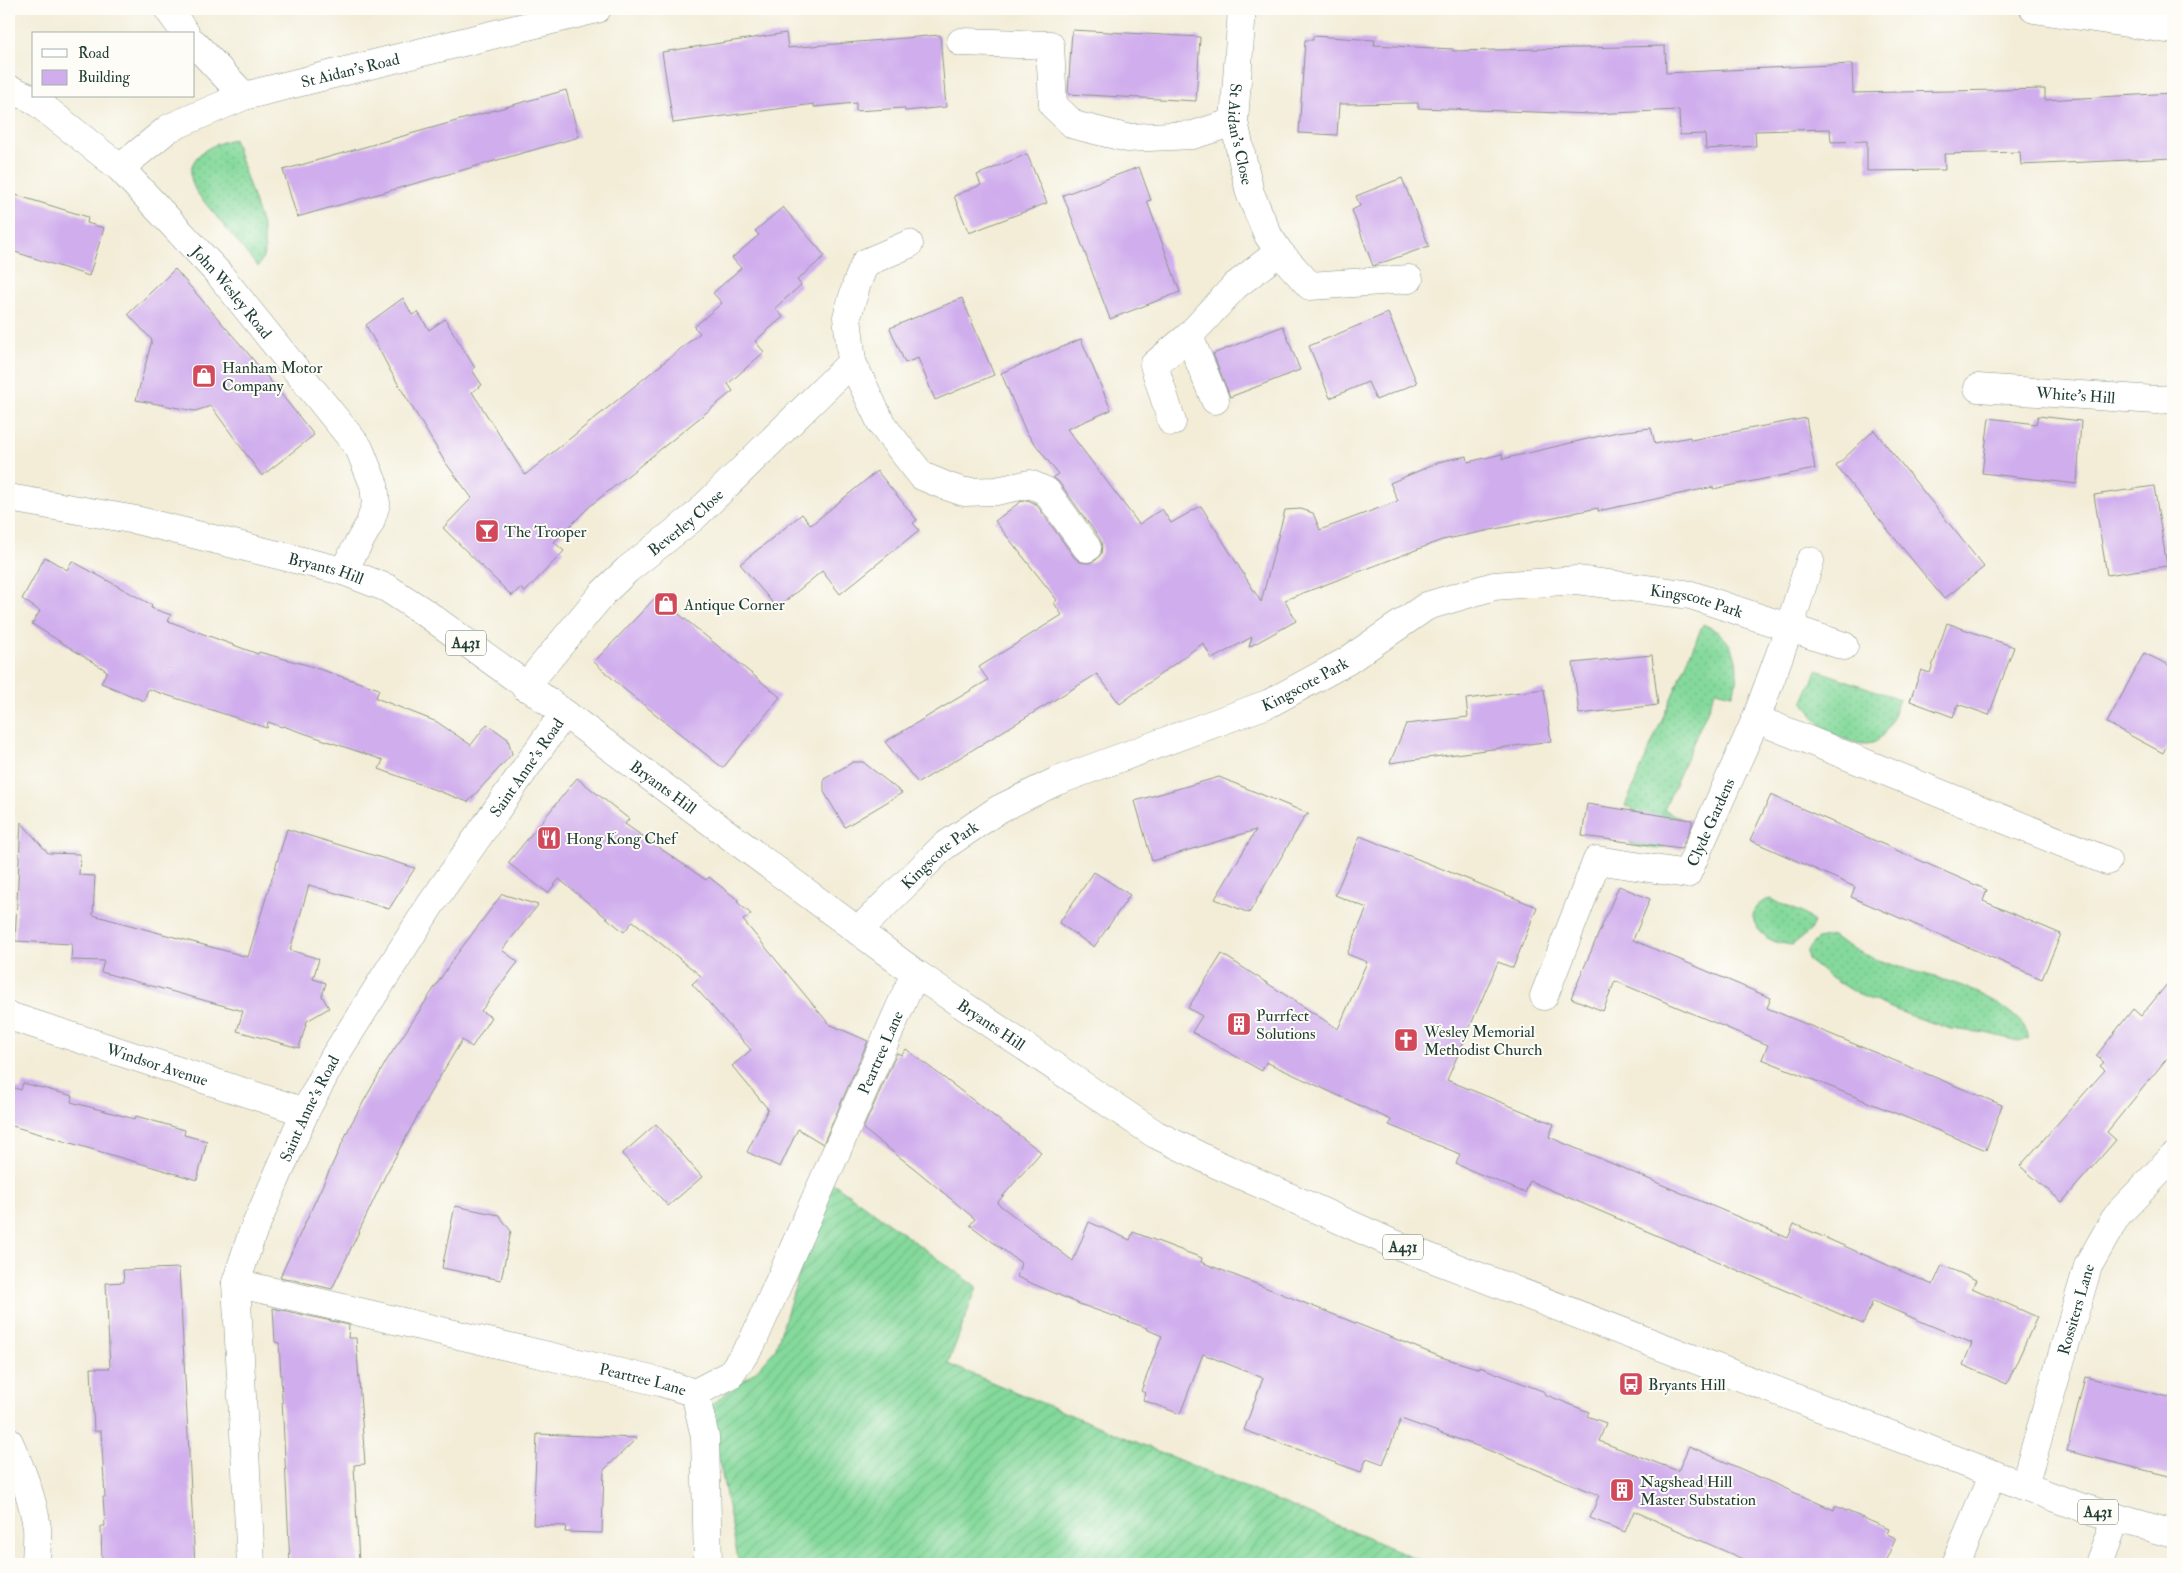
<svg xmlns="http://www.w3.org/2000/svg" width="2182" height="1573" viewBox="0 0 2182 1573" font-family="'IM FELL Double Pica',serif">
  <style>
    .grass { fill: url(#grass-dots); stroke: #528b68 }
    .garden { fill: url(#garden-furrows); stroke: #528b68 }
    .building { fill: #d0aded }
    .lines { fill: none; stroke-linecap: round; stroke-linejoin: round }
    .minor-casing { stroke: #899586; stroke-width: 29 }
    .major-casing { stroke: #899586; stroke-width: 29 }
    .minor { stroke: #fff; stroke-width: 28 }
    .major { stroke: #fff; stroke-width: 28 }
    .labels { text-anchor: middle; stroke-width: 4; stroke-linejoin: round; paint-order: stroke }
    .shield { fill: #fdfcf7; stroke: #62766e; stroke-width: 1 }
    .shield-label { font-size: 15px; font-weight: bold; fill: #1f3d34 }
    .street-label { font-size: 16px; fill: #1f3d34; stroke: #fdfcf7 }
    .poi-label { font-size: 16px; fill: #1f3d34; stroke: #fdfcf7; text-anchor: start }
  </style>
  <defs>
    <pattern id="grass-dots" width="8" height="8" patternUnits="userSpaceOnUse" patternTransform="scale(1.25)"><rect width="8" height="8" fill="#84d99b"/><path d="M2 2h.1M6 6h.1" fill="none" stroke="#72bb86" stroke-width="1.8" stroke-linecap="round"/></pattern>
    <pattern id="garden-furrows" width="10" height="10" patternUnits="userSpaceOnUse" patternTransform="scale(1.25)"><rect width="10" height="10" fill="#84d99b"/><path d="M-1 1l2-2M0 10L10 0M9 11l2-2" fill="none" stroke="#72bb86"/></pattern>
  </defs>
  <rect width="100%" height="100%" fill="#fdfcf7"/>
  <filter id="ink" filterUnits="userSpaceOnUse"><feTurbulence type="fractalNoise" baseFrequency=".02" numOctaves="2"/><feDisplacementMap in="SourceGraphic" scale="10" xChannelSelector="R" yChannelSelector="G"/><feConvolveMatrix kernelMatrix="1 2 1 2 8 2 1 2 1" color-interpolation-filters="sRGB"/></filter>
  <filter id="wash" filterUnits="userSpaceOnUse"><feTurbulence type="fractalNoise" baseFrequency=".0096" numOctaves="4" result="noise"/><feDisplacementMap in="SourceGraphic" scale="20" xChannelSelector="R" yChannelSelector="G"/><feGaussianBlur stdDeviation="1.12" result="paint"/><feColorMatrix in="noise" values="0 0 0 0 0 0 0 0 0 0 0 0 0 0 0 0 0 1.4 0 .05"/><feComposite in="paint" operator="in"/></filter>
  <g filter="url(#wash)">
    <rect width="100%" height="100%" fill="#f3edd8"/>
    <!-- grass -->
    <g class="grass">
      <path d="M 234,139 L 263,228 L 265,253 L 258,267 L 197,193 C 178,161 206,145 234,139 Z"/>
      <path d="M 1703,624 C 1734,637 1743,662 1733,694 L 1716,690 L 1664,810 L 1690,823 C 1667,849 1666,854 1630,844 L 1633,808 L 1625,806 Z"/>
      <path d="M 1817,670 L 1899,699 C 1894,712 1889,731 1878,740 C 1866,751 1832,736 1822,726 C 1814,719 1809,709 1803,701 Z"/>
      <path d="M 1770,899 L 1802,913 L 1814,922 L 1809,932 L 1792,945 C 1786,944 1778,943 1773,941 C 1753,931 1742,907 1770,899 Z"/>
      <path d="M 1832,936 C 1846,945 1860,953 1876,959 C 1907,971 1943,977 1974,991 C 1989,998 2031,1021 2028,1039 L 2018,1041 L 1985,1033 L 1951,1029 L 1906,1014 L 1857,994 L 1828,976 L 1808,960 L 1807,950 L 1817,939 Z"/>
    </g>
    <!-- garden -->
    <polygon class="garden" points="829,1180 977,1287 948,1364 1430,1564 739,1564 709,1406 757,1370 775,1350"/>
    <g id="blocks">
      <!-- building -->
      <g class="building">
        <polygon points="1072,30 1200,37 1196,101 1068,94"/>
        <polygon points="786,33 788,48 940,35 946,107 905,111 904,108 856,111 856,103 814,107 814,104 673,123 662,52"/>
        <polygon points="1313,36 1375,40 1374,45 1453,49 1453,51 1665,46 1666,73 1852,64 1853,93 2045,89 2045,100 2173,93 2173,158 2021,165 2020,152 1944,154 1945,170 1867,171 1867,141 1831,142 1830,129 1755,131 1756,146 1706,149 1705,134 1680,135 1679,110 1592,114 1418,108 1418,103 1339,104 1337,135 1299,133 1305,40 1313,40"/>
        <polygon points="566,90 579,137 297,217 283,170"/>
        <polygon points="1027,154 1047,203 969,233 954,196 981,185 977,175"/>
        <polygon points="1139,167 1151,200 1147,201 1180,292 1110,319 1063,195"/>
        <polygon points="1402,178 1429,246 1373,266 1352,210 1360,206 1356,196"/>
        <polygon points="9,193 88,217 87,223 104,228 89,276 9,250"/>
        <polygon points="783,207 825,256 797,280 801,285 775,308 783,317 755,341 764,352 728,384 733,391 590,506 554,542 564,551 525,592 520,588 512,596 443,528 472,498 445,462 391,372 366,325 403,298 412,315 418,312 429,330 445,319 475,368 472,370 482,385 472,392 525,475 700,333 694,327 722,303 713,293 741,268 732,258 759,235 755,231"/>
        <polygon points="175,269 247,352 314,435 262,476 211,406 195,411 136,400 152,340 128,314"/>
        <polygon points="962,298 994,375 935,400 918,358 905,363 890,328"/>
        <polygon points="1388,313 1417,383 1376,400 1368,382 1330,398 1309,346"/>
        <polygon points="1283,326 1300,370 1230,397 1213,354"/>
        <polygon points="1081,339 1111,410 1067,429 1139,524 1162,509 1171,523 1201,506 1261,602 1285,510 1301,509 1313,513 1320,530 1398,501 1390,483 1442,461 1467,456 1468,462 1502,454 1503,459 1617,432 1651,428 1655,444 1690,437 1691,440 1806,418 1815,469 1713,489 1713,487 1598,511 1598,508 1442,540 1285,600 1296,621 1249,647 1252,637 1212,659 1203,643 1120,704 1097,674 918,783 885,742 988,680 979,667 1062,615 1054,603 1057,600 995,521 1020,502 1028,500 1036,504 1074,557 1080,562 1089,563 1096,560 1101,554 1102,546 1100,539 1059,482 1053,477 1058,474 1026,432 1001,373"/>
        <polygon points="2038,416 2081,421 2077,484 1982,473 1989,418 2036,424"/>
        <polygon points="1874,430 1984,567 1944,599 1836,466"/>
        <polygon points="877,471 917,520 913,523 919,530 840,594 822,571 777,608 740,564 802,514 811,525"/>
        <polygon points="2154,486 2167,566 2107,575 2094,495"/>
        <polygon points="45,557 67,570 72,561 152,605 151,608 171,615 168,621 258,654 259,652 307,665 379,689 376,698 437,722 471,745 487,724 508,739 512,754 468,802 379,769 383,760 283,726 282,727 268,722 267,728 148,689 144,701 101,683 107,671 32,624 40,611 22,599"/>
        <polygon points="657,596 780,697 723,768 624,689 594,662"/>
        <polygon points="1947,623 2014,647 1989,715 1958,704 1953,717 1910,701 1921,670 1930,673"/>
        <polygon points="2144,653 2173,667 2173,733 2163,753 2107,723"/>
        <polygon points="1652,655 1658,705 1579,714 1573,663"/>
        <polygon points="1544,689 1551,741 1390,763 1406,724 1468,717 1466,699"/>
        <polygon points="853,762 863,762 902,793 845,827 824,792 824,779"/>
        <polygon points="1219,777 1309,814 1305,816 1249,913 1215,899 1256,830 1152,861 1135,801"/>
        <polygon points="577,778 629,819 625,824 706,880 709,877 738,900 737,902 751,914 743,920 829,1024 868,1041 823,1144 798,1129 780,1167 747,1152 768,1109 732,1066 751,1050 692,984 701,976 633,921 624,932 559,879 548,893 508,863"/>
        <polygon points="1771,795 1987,890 1983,901 2061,934 2042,979 1851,897 1855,887 1750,840"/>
        <polygon points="1587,804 1692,820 1692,825 1681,849 1582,836"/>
        <polygon points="21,822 48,853 80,854 79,875 95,876 93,915 248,957 287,829 415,868 389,909 309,885 290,950 319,959 313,979 326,983 322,996 329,1008 307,1021 299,1048 237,1031 243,1011 101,972 104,961 71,960 72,944 15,941"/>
        <polygon points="1360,836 1537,907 1513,968 1498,962 1447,1080 1554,1124 1549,1137 1788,1238 1794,1224 1933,1285 1942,1265 1976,1280 1972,1288 2037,1317 2007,1384 1963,1365 1972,1343 1873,1301 1863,1324 1530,1181 1525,1193 1456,1164 1460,1154 1389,1125 1391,1120 1266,1062 1262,1071 1192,1032 1202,1016 1188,1008 1222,954 1338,1029 1367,962 1347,954 1367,908 1335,895"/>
        <polygon points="1094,872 1130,895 1094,947 1059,923"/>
        <polygon points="1619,886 1650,899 1633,940 1771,998 1767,1008 2002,1105 1986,1150 1762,1059 1768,1045 1615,981 1603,1011 1571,998"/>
        <polygon points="502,894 538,905 502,950 518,962 481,1011 491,1017 472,1047 462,1040 430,1093 385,1176 332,1289 280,1277 351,1124 387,1060 454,958"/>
        <polygon points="2173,977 2173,1051 2107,1132 2116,1140 2062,1202 2020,1166 2105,1070 2100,1066 2104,1062 2096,1056 2133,1009 2141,1016"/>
        <polygon points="906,1049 1041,1152 997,1203 1073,1261 1089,1222 1130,1240 1133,1232 1202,1258 1201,1262 1441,1357 1480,1369 1480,1367 1545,1392 1544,1394 1589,1412 1587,1416 1606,1423 1599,1441 1678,1471 1689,1446 1834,1510 1835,1506 1889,1529 1887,1534 1896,1538 1884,1564 1754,1564 1634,1511 1625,1532 1590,1518 1599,1495 1483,1448 1401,1419 1383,1464 1367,1458 1361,1472 1244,1430 1263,1378 1203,1354 1180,1414 1143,1400 1145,1393 1141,1391 1162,1336 1146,1329 1147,1328 1082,1305 1017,1277 1021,1263 970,1225 975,1219 915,1169 863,1129 897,1053 902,1055"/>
        <polygon points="23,1083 73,1096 71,1102 135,1119 136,1116 185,1130 184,1135 207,1141 197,1180 9,1125 9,1086 21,1090"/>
        <polygon points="656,1124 702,1177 668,1206 622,1154"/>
        <polygon points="455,1206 499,1215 511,1231 501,1280 442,1268"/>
        <polygon points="179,1268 195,1564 102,1564 101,1526 105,1526 103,1497 105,1497 101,1431 94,1431 91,1368 110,1368 106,1283 124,1282 123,1270"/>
        <polygon points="273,1308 349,1325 348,1338 356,1338 365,1464 354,1465 359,1564 290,1564 281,1377 279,1343 275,1342"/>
        <polygon points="2085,1377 2173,1398 2173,1477 2067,1451"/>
        <polygon points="537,1434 637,1438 604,1470 602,1533 565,1532 566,1526 533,1525"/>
      </g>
    </g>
  </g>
  <g filter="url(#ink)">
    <use href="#blocks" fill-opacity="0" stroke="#899586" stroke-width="1"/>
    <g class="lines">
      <defs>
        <g id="minor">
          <polyline points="168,9 186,34"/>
          <path id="s1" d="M 1242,9 L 1234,122 L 1250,193 L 1268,235 L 1279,252 L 1310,286 L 1409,279"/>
          <polyline points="2034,9 2173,30"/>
          <polyline points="961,42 1050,45 1053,105 1074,125 1127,138 1193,135 1234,122"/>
          <polyline points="194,43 244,96"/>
          <path id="s2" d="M 9,89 L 33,99 L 120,168 L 219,274 L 359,448 L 374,485 L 376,504 L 370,523 L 343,571"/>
          <path id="s3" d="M 120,168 L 169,128 L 244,96 L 597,9"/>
          <polyline points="852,362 882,425 922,476 946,486 964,492 996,491 1030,484 1046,491 1087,548"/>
          <path id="s4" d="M 1978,388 L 2156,400 L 2173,399"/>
          <polyline points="1215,400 1189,336 1235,286 1279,252"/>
          <polyline points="1172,422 1154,365 1189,336"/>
          <path id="s5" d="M 525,687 L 603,593 L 627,570 L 694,517 L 852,362 L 847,317 L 857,283 L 865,263 L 909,244"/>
          <polyline points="1756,719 2107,861"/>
          <path id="s6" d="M 858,931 L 943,847 L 999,809 L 1057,781 L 1270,703 L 1347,661 L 1427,606 L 1494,586 L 1577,580 L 1691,595 L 1844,646"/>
          <path id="s7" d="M 1544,996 L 1597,860 L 1687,874 L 1756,719 L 1789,629 L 1810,561"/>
          <path id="s8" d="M 9,1016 L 305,1112"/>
          <path id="s9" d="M 236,1283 L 660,1382 L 695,1393 L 730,1375 L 752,1343 L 915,973"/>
          <polyline points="695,1393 705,1437 708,1564"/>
          <path d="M 9,1442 C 21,1469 33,1498 37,1528 C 38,1540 36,1553 36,1564"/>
          <path id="s10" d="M 2024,1486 L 2088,1266 L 2117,1215 L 2173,1157"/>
          <path id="s11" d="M 251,1564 L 236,1283 L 252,1234 L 305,1112 L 334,1057 L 429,907 L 564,713"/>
          <polyline points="1955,1564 1993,1474"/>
          <polyline points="2099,1564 2116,1517"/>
        </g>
        <g id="major">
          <path id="s12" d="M 9,498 L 136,520 L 343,571 L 387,588 L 427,614 L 564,713 L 915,973 L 1155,1134 L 1216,1164 L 1387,1241 L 2024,1486 L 2083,1508 L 2173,1534"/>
        </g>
      </defs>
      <!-- minor casing -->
      <use href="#minor" class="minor-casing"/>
      <!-- major casing -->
      <use href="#major" class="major-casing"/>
      <!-- minor -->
      <use href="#minor" class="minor"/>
      <!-- major -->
      <use href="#major" class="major"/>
    </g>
  </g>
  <!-- icons -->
  <defs>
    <symbol id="shop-square" viewBox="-11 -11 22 22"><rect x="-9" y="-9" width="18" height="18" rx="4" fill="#d1495b" stroke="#fdfcf7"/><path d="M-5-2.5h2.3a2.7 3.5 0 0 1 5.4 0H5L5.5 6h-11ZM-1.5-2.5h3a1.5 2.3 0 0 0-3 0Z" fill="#fff"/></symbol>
    <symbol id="bar-square" viewBox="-11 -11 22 22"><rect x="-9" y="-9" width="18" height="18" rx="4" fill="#d1495b" stroke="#fdfcf7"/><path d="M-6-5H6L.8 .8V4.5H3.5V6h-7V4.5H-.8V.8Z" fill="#fff"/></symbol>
    <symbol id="restaurant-square" viewBox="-11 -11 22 22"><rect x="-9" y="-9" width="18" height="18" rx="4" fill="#d1495b" stroke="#fdfcf7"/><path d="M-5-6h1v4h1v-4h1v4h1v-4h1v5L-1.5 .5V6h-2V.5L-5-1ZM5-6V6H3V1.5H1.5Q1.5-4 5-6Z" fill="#fff"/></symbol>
    <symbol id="building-square" viewBox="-11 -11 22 22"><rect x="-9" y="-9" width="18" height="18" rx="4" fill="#d1495b" stroke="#fdfcf7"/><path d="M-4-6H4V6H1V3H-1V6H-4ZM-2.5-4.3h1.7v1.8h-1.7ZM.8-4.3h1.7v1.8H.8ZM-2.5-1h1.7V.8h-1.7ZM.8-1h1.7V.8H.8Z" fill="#fff"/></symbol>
    <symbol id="church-square" viewBox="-11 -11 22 22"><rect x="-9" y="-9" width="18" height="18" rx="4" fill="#d1495b" stroke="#fdfcf7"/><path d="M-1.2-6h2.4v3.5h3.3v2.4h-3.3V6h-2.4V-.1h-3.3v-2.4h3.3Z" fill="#fff"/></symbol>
    <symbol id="bus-square" viewBox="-11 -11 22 22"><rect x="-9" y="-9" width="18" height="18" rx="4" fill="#d1495b" stroke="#fdfcf7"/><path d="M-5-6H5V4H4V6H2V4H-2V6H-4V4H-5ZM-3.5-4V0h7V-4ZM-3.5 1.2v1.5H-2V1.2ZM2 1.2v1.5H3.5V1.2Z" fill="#fff"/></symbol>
  </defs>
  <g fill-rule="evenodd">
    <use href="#shop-square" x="190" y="362" width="28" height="28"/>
    <use href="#bar-square" x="473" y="517" width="28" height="28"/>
    <use href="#shop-square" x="652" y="590" width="28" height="28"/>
    <use href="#restaurant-square" x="535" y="824" width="28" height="28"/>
    <use href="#building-square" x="1225" y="1010" width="28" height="28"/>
    <use href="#church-square" x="1392" y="1026" width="28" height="28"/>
    <use href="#bus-square" x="1617" y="1370" width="28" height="28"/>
    <use href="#building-square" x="1608" y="1476" width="28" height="28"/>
  </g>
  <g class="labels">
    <!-- shield labels -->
    <g class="shield">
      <rect x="446" y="630.5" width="40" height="25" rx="4"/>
      <rect x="1383" y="1234.5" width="40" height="25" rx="4"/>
      <rect x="2078" y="1499.5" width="40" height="25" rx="4"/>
    </g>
    <g class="shield-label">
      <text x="466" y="648">A431</text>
      <text x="1403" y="1252">A431</text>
      <text x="2098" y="1517">A431</text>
    </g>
    <!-- street labels -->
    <g class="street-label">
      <text dy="6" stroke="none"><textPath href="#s3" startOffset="254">St Aidan's Road</textPath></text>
      <text dy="6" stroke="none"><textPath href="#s1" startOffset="126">St Aidan's Close</textPath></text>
      <text dy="6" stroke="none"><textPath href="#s2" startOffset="304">John Wesley Road</textPath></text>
      <text dy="6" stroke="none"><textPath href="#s4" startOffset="98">White's Hill</textPath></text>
      <text dy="6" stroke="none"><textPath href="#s5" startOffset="231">Beverley Close</textPath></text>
      <text dy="6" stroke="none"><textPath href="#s12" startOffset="325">Bryants Hill</textPath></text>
      <text dy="6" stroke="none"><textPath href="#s6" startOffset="938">Kingscote Park</textPath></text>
      <text dy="6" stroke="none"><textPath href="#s6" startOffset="518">Kingscote Park</textPath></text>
      <text dy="6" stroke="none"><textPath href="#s11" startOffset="876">Saint Anne's Road</textPath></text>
      <text dy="6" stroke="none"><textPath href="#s12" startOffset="730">Bryants Hill</textPath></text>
      <text dy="6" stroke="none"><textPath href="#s7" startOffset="294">Clyde Gardens</textPath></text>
      <text dy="6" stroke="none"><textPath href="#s6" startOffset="112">Kingscote Park</textPath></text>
      <text dy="6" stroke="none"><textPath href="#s12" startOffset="1135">Bryants Hill</textPath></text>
      <text dy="6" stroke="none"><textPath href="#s9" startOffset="868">Peartree Lane</textPath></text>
      <text dy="6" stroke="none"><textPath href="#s8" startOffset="156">Windsor Avenue</textPath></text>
      <text dy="6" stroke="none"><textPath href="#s11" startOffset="471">Saint Anne's Road</textPath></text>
      <text dy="6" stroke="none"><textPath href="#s10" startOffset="184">Rossiters Lane</textPath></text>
      <text dy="6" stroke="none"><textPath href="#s9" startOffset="418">Peartree Lane</textPath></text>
    </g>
    <!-- poi labels -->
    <g class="poi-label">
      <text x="222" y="373">Hanham Motor<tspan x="222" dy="18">Company</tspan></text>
      <text x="504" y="537">The Trooper</text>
      <text x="684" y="610">Antique Corner</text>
      <text x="566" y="844">Hong Kong Chef</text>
      <text x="1256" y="1021">Purrfect<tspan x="1256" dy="18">Solutions</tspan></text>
      <text x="1424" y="1037">Wesley Memorial<tspan x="1424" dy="18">Methodist Church</tspan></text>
      <text x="1648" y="1390">Bryants Hill</text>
      <text x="1640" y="1487">Nagshead Hill<tspan x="1640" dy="18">Master Substation</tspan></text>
    </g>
  </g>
  <!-- margin -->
  <rect width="2182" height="1573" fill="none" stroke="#fdfcf7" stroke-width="30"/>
  <!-- legend -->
  <rect x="32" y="32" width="162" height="65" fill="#fdfcf7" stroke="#a4b0a9"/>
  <rect x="42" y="49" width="25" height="8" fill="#ffffff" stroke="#a4b0a9"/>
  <text x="78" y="58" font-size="15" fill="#1f3d34">Road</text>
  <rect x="42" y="70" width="25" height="15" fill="#d0aded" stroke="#a4b0a9"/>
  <text x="78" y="82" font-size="15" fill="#1f3d34">Building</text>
</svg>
